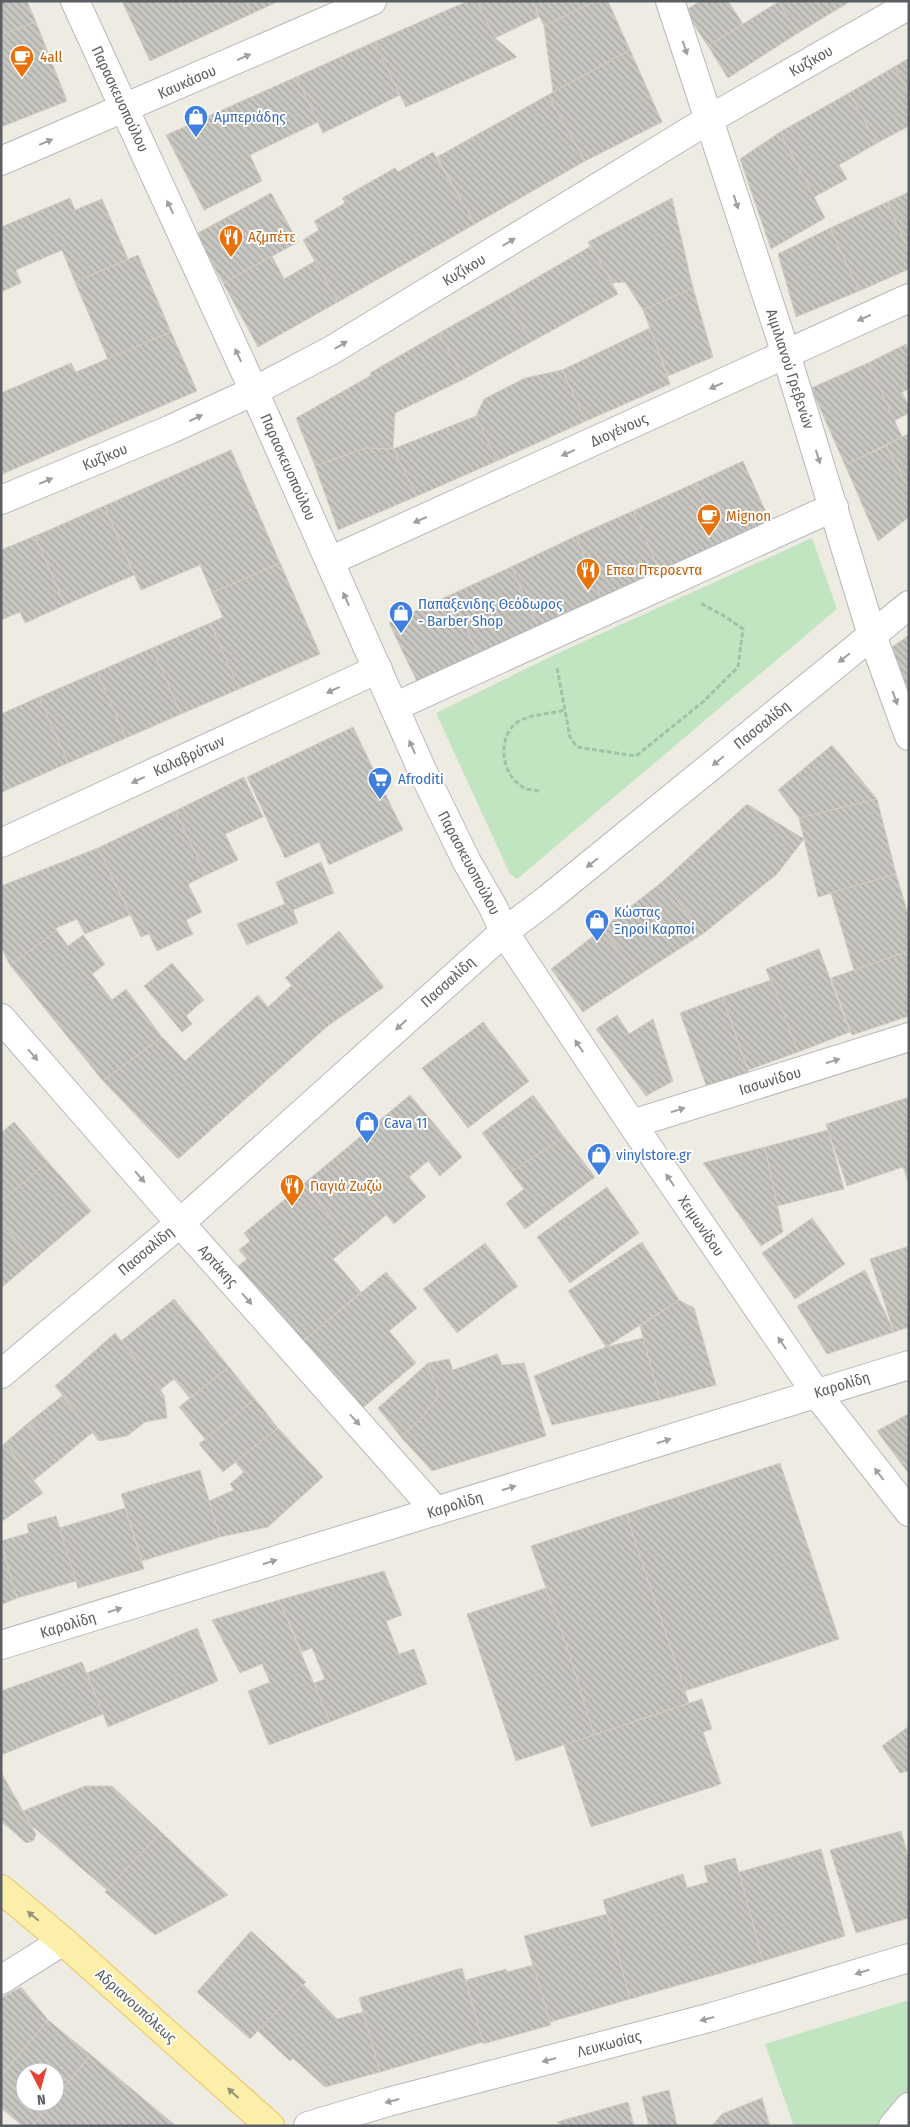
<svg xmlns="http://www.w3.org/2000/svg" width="910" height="2127" viewBox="0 0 910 2127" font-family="'Fira Sans Condensed',sans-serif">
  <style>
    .green { fill: #c1e4c1 }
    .building { fill: url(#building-back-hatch); stroke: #d2cdc2 }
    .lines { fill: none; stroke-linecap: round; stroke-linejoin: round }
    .street-casing { stroke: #b6b9bd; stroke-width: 30 }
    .secondary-casing { stroke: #b5b8bd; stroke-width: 30 }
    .primary-casing { stroke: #ecc55e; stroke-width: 30 }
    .path { stroke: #9ac5a6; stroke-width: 3; stroke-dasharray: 5 2.5; stroke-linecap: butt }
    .street { stroke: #fff; stroke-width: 28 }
    .secondary { stroke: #fff; stroke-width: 28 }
    .primary { stroke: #fcefaa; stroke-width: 28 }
    .oneway { fill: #9d9fa1 }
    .oneway2 { fill: #93917c }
    .labels { text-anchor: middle; stroke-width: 4; stroke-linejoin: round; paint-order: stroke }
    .food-label { font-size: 15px; fill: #c56008; stroke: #fff; text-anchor: start }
    .street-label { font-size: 15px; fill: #5b5f63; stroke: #fff }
    .shop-label { font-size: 15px; fill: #366cbe; stroke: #fff; text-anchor: start }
  </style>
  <defs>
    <pattern id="building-back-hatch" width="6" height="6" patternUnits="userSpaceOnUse" patternTransform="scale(1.25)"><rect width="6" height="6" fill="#c8c6c0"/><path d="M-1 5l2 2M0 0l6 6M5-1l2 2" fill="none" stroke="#a5a4a0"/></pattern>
  </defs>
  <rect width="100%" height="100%" fill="#eeebe3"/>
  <!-- green -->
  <g class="green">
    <polygon points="812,538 837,609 517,879 510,874 436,713 554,655"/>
    <polygon points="909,2000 909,2094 882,2126 794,2126 765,2044"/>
  </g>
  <!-- building -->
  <g class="building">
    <polygon points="1,1 27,1 36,22 1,35"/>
    <polygon points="122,1 246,1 251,14 150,61"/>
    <polygon points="246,1 279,1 251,14"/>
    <polygon points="468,1 477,1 495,38 517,57 406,107 374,42"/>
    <polygon points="477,1 532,1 539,17 495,38"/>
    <polygon points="532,1 596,1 544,26"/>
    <polygon points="596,1 608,1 630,50 553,92 544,26"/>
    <polygon points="700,1 728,1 743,24 708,46 685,11"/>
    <polygon points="851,1 798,33 778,2 779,1"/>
    <polygon points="778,2 798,33 728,78 708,46"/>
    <polygon points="36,22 67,101 1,127 1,35"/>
    <polygon points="374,42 400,95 323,133 296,77"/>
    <polygon points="630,50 662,122 585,161 548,95"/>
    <polygon points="909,58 909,93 894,67"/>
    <polygon points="894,67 909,93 909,126 877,143 849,93"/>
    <polygon points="296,77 318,122 250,155 262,181 204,210 166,135"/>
    <polygon points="849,93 877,143 839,165 847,179 814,197 780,132"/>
    <polygon points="548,95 585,161 475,224 437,157"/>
    <polygon points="780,132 825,218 771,249 740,159"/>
    <polygon points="433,152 475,224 338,302 303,240 319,230 314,221 345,203 342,198 395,168 398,172"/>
    <polygon points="909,192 909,251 887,202"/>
    <polygon points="271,193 298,242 223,283 196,234"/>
    <polygon points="70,198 75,210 102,199 128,259 75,282 62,250 16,270 21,283 1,292 1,227"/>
    <polygon points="672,198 693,288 643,310 625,282 612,283 588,242"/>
    <polygon points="887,202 909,251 909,269 859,291 830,228"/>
    <polygon points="830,228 859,291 796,317 778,254"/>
    <polygon points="591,246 618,294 531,342 505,296"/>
    <polygon points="138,255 171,332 108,359 75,282"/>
    <polygon points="272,256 284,279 315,261 338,302 258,347 223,283"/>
    <polygon points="693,288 713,357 668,376 643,310"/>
    <polygon points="505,296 531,342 464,379 439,333"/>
    <polygon points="650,328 670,384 586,421 562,370"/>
    <polygon points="171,332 197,391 7,472 1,458 1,393 71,363 76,372"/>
    <polygon points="439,333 464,379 395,413 393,449 366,448 315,466 296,418 370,376 370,373"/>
    <polygon points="906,344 909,351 909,389 902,392 909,406 909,413 894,421 868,363"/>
    <polygon points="868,363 902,437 845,465 811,388"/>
    <polygon points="562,370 586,421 497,461 476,416 484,399 525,378"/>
    <polygon points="476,416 497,461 417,496 393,449"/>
    <polygon points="909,433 909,489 886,446"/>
    <polygon points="886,446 909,489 909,517 878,541 845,465"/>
    <polygon points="366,448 393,449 417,496 338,530 315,466"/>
    <polygon points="231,450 280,563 212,593 200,565 141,590 104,506"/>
    <polygon points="1,458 7,472 1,475"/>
    <polygon points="743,461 773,528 726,550 695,483"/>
    <polygon points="695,483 726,550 663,578 633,511"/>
    <polygon points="104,506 134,575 65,605 35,536"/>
    <polygon points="633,511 663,578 604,604 576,536"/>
    <polygon points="35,536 65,605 25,623 20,612 1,620 1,550"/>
    <polygon points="576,536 604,604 541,633 511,567"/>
    <polygon points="280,563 320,654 239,689 210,623 223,617 212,593"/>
    <polygon points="511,567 541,633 481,659 450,595"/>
    <polygon points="450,595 481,659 420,688 389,623"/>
    <polygon points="210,623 239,689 181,714 152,648"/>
    <polygon points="909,635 909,692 891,648"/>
    <polygon points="152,648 181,714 126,738 97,672"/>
    <polygon points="97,672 126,738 68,763 39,697"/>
    <polygon points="39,697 68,763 9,789 1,772 1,714"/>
    <polygon points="353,727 403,830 329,865 319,842 285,858 247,777"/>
    <polygon points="832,745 877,799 799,818 778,790"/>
    <polygon points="1,772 9,789 1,793"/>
    <polygon points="244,777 263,817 225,834 238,860 206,875 175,811"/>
    <polygon points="877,799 896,874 818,897 799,818"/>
    <polygon points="747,804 804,839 777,874 704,933 662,882"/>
    <polygon points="175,811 206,875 188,884 202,912 186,920 193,934 157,951 149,934 141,937 98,848"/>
    <polygon points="98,848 130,915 85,934 77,919 56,928 57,931 10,965 1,947 1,886"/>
    <polygon points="321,862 334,893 293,910 298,923 247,945 237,924 285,904 276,882"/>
    <polygon points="896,874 909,917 909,951 854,970 831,893"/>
    <polygon points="662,882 704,933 639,975 602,929"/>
    <polygon points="602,929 639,975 583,1012 551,969"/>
    <polygon points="57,931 68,946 83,935 105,964 92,974 112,1000 126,989 162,1037 103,1081 10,965"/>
    <polygon points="339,931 384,987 329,1025 285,978"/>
    <polygon points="819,949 850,1032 798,1052 766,969"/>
    <polygon points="909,951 909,1016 852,1035 831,978"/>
    <polygon points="172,963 204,1000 186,1016 192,1024 182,1032 144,986"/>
    <polygon points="771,980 798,1052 748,1070 722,997"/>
    <polygon points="292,985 329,1025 178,1159 103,1081 162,1037 185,1061 258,995 268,1007"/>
    <polygon points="722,997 752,1081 710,1096 680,1013"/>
    <polygon points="617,1015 629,1034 653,1019 673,1081 646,1096 596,1029"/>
    <polygon points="483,1022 529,1081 468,1128 422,1068"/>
    <polygon points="410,1095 462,1157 440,1176 428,1161 409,1177 426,1197 394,1224 337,1156"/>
    <polygon points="533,1095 564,1137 511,1172 482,1133"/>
    <polygon points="909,1097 909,1184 903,1167 847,1186 826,1124"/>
    <polygon points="14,1122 48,1162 1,1201 1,1133"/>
    <polygon points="828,1130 844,1189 777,1206 765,1147"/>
    <polygon points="564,1137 595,1177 525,1229 506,1203 524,1189 511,1172"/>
    <polygon points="765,1147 783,1232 761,1246 703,1163"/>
    <polygon points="337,1156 386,1215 353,1243 303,1184"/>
    <polygon points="48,1162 91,1211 34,1260 1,1222 1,1201"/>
    <polygon points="303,1184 353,1243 333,1259 361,1292 302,1342 238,1266 247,1259 239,1250 250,1241 244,1233"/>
    <polygon points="607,1187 639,1233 570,1283 537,1237"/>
    <polygon points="812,1218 845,1264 795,1299 762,1253"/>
    <polygon points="1,1222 34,1260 1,1288"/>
    <polygon points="642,1242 679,1300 606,1347 568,1291"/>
    <polygon points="485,1243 518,1286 457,1333 423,1289"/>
    <polygon points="909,1246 909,1327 894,1332 870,1259"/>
    <polygon points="865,1270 894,1332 827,1354 797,1306"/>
    <polygon points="386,1272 417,1308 389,1331 416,1363 359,1411 302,1342"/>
    <polygon points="174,1299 229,1367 190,1398 174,1379 160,1390 121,1341"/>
    <polygon points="679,1300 694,1308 716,1385 660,1400 640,1326"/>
    <polygon points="115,1333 164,1395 167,1418 145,1422 127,1436 99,1441 55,1386"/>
    <polygon points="643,1338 660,1400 552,1425 534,1376 606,1347"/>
    <polygon points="497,1354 502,1365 524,1363 546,1436 432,1471 401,1437 424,1415 439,1395 428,1363 449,1359 453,1370"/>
    <polygon points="428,1363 439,1395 424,1415 401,1437 378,1408"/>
    <polygon points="229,1367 255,1399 205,1439 179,1407"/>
    <polygon points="62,1396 93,1432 59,1460 28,1423"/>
    <polygon points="255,1399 278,1428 223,1472 199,1444"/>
    <polygon points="908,1414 909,1414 909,1474 877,1431"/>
    <polygon points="28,1423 59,1460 34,1480 5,1443"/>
    <polygon points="278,1428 323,1477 268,1527 220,1537 209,1501 234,1490 230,1484 244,1472 235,1462"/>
    <polygon points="5,1443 43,1493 1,1522 1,1447"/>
    <polygon points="780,1463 839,1639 685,1691 626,1514"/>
    <polygon points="200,1470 220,1537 142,1561 121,1494"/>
    <polygon points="125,1508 144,1569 78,1588 59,1528"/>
    <polygon points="626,1514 689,1703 594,1735 571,1659 531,1546"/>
    <polygon points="56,1516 76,1581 17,1598 1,1541 29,1533 27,1524"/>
    <polygon points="1,1544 17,1598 1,1605"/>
    <polygon points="384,1571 402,1615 386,1621 399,1654 414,1649 427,1684 330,1722 314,1683 325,1679 312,1648 302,1652 279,1600"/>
    <polygon points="546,1588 571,1659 594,1735 516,1761 467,1614"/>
    <polygon points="279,1600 330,1722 269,1745 248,1691 270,1682 262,1664 240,1673 212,1620"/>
    <polygon points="197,1628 218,1681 108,1727 87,1673"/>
    <polygon points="82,1662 103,1714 1,1755 1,1691"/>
    <polygon points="702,1699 712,1729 703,1732 721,1784 591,1827 564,1745"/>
    <polygon points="909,1726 909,1771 900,1773 882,1746"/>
    <polygon points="1,1772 36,1834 34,1840 29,1842 26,1843 1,1821"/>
    <polygon points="85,1786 112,1786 161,1832 107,1890 31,1825 23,1811"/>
    <polygon points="901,1831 909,1859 909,1918 856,1933 830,1850"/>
    <polygon points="161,1832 228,1895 155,1935 105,1892"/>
    <polygon points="821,1849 845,1936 763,1961 739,1872"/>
    <polygon points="735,1858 763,1961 630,1999 603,1900 683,1874 687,1888 708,1882 704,1866"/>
    <polygon points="607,1914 630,1999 550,2022 524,1936"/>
    <polygon points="251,1931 306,1982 250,2039 197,1992"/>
    <polygon points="533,1965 551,2025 483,2044 466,1980 506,1969 507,1972"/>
    <polygon points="462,1968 483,2042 380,2072 359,1998"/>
    <polygon points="303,1984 337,2019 363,2012 380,2072 325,2087 293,2058 290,2061 258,2031"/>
    <polygon points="21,1987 48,2020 1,2076 1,1998"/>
    <polygon points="48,2020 91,2055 55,2098 55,2072 25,2072 25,2102 52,2102 32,2126 23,2126 1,2108 1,2076"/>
    <polygon points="91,2055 176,2126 32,2126 52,2102 55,2102 55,2098"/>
    <polygon points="669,2090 677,2126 649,2126 642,2097"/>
    <polygon points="762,2098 770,2126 712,2126 722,2114"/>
    <polygon points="628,2102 634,2126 562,2126 557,2122"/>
  </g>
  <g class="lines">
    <defs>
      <g id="street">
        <polyline points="670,1 786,354 872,635 909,736"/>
        <polyline points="1,500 169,430 254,391 332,350 708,120 909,5"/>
        <polyline points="330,561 909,298"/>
        <polyline points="394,707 834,507"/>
        <polyline points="1,843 378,669"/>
        <polyline points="504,932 632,1124 816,1393 909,1512"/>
        <polyline points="632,1124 909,1037"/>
        <polyline points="180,1223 436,1511"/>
        <polyline points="1,1645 909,1365"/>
        <polyline points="1,1980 63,1941"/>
        <polyline points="308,2126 388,2102 712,2017 909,1958"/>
        <polyline points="893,2126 909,2107"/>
      </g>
      <g id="secondary">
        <polyline points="75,1 254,391 422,770 467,862 493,907 504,932"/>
        <polyline points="1,161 372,1"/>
        <polyline points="1,1018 180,1223"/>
        <polyline points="1,1374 180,1223 504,932 549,898 909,605"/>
      </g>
      <polyline id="primary" points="1,1889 63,1941 270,2126"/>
    </defs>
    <!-- street casing -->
    <use href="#street" class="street-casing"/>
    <!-- secondary casing -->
    <use href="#secondary" class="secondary-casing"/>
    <!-- primary casing -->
    <use href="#primary" class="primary-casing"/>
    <!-- path -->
    <g class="path">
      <polyline points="557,668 570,737 577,747 636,756 704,701 738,667 743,629 726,617 700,603"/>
      <path d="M 539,791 C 535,790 530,790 527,789 C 501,779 495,736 519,721 C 532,714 551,714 565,710"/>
    </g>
    <!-- street -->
    <use href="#street" class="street"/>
    <!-- secondary -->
    <use href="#secondary" class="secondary"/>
    <!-- primary -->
    <use href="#primary" class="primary"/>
  </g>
  <!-- one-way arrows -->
  <defs><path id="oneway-solid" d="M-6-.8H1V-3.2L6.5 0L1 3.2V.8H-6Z" transform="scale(1.25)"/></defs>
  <g class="oneway">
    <use href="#oneway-solid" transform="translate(685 48) rotate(72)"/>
    <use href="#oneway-solid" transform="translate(244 57) rotate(-24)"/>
    <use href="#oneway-solid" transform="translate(46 142) rotate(-23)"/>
    <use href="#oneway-solid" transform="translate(736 202) rotate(72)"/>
    <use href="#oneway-solid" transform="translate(170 207) rotate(-115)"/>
    <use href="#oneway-solid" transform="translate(509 242) rotate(-31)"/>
    <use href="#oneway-solid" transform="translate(864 318) rotate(156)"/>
    <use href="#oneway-solid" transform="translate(341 345) rotate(-31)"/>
    <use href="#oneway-solid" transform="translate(238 355) rotate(-115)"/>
    <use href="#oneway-solid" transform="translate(716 386) rotate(156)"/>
    <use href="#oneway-solid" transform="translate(196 418) rotate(-25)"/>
    <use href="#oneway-solid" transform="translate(568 453) rotate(156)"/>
    <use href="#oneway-solid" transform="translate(818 457) rotate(73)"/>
    <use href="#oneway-solid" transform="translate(46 481) rotate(-23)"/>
    <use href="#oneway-solid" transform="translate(420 520) rotate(156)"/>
    <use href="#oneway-solid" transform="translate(346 599) rotate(-114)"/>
    <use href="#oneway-solid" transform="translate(844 658) rotate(141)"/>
    <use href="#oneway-solid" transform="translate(333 690) rotate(155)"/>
    <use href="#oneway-solid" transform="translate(895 698) rotate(70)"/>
    <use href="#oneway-solid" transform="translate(412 747) rotate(-114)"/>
    <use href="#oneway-solid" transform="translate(718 761) rotate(141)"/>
    <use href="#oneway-solid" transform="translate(138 780) rotate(155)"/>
    <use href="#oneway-solid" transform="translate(592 863) rotate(141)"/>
    <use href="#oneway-solid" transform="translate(401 1025) rotate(138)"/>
    <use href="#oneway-solid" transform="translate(579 1046) rotate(-124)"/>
    <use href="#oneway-solid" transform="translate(33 1055) rotate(49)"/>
    <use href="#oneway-solid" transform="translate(833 1061) rotate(-17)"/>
    <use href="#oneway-solid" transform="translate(678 1110) rotate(-17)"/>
    <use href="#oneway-solid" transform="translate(140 1177) rotate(49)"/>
    <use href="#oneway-solid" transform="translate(670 1180) rotate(-124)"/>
    <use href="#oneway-solid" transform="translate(247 1299) rotate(48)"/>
    <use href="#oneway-solid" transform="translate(782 1343) rotate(-124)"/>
    <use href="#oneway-solid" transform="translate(355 1420) rotate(48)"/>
    <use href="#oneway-solid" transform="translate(664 1441) rotate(-17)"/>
    <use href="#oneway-solid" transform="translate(879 1474) rotate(-128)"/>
    <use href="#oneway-solid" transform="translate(509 1488) rotate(-17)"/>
    <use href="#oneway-solid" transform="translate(270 1562) rotate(-17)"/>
    <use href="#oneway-solid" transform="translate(115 1610) rotate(-17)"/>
    <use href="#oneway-solid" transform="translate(862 1972) rotate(163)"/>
    <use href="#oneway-solid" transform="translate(707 2019) rotate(165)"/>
    <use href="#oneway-solid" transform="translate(549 2060) rotate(165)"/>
    <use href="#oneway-solid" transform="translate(392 2101) rotate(165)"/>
  </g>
  <g class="oneway2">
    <use href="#oneway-solid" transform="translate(33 1916) rotate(-140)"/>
    <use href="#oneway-solid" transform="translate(233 2093) rotate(-138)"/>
  </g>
  <!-- icons -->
  <defs>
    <symbol id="cafe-pin" viewBox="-11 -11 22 30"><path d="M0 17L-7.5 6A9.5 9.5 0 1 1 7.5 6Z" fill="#e8710a" stroke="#fff"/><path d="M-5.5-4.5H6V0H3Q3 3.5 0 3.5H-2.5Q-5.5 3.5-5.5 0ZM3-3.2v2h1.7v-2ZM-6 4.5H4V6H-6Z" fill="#fff"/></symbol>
    <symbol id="shop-pin" viewBox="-11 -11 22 30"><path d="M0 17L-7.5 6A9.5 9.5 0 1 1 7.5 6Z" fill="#3f7fe0" stroke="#fff"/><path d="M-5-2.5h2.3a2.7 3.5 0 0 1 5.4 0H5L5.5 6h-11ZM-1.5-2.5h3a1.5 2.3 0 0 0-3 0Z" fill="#fff"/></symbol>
    <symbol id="restaurant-pin" viewBox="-11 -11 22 30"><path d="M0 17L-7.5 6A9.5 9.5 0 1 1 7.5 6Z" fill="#e8710a" stroke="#fff"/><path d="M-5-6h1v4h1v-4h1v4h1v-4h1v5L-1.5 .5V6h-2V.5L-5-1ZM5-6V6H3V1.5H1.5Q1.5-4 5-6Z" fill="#fff"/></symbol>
    <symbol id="supermarket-pin" viewBox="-11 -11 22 30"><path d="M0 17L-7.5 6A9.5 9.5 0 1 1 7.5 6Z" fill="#3f7fe0" stroke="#fff"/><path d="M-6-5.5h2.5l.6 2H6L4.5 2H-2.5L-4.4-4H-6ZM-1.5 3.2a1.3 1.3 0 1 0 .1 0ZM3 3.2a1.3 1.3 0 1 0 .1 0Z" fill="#fff"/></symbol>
  </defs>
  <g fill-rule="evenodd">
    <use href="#cafe-pin" x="8" y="43" width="28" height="38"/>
    <use href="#shop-pin" x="182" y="103" width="28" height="38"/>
    <use href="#restaurant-pin" x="217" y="223" width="28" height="38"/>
    <use href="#cafe-pin" x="695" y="502" width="28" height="38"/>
    <use href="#restaurant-pin" x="574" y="556" width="28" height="38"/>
    <use href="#shop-pin" x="387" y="599" width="28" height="38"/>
    <use href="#supermarket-pin" x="366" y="765" width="28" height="38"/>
    <use href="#shop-pin" x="583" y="907" width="28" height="38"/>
    <use href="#shop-pin" x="353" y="1109" width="28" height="38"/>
    <use href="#shop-pin" x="585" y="1141" width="28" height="38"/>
    <use href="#restaurant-pin" x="278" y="1172" width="28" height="38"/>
  </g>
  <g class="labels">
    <!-- food labels -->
    <g class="food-label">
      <text x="40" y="62">4all</text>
      <text x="248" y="242">Αζμπέτε</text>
      <text x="726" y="521">Mignon</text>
      <text x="606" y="575">Επεα Πτεροεντα</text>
      <text x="310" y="1191">Γιαγιά Ζωζώ</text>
    </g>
    <!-- street labels -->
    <g class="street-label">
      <text transform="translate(811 61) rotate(-30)" y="5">Κυζίκου</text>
      <text transform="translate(187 82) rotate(-24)" y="5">Καυκάσου</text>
      <text transform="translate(120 99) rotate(65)" y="5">Παρασκευοπούλου</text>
      <text transform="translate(464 270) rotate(-31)" y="5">Κυζίκου</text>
      <text transform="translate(790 369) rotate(72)" y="5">Αιμιλιανού Γρεβενών</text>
      <text transform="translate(619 430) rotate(-24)" y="5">Διογένους</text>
      <text transform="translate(105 457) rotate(-23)" y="5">Κυζίκου</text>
      <text transform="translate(288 467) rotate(66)" y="5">Παρασκευοπούλου</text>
      <text transform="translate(762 725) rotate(-39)" y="5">Πασσαλίδη</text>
      <text transform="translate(189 756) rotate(-25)" y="5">Καλαβρύτων</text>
      <text transform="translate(469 863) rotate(62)" y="5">Παρασκευοπούλου</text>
      <text transform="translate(448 982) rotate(-42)" y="5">Πασσαλίδη</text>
      <text transform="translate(770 1081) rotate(-17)" y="5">Ιασωνίδου</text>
      <text transform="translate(701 1226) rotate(56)" y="5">Χειμωνίδου</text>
      <text transform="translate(146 1251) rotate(-40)" y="5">Πασσαλίδη</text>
      <text transform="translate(218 1266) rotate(48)" y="5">Αρτάκης</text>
      <text transform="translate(842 1385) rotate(-17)" y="5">Καρολίδη</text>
      <text transform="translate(455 1505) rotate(-17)" y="5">Καρολίδη</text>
      <text transform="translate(68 1625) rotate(-17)" y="5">Καρολίδη</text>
      <text transform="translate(136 2006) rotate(42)" y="5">Αδριανουπόλεως</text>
      <text transform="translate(609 2044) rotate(-15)" y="5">Λευκωσίας</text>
    </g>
    <!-- shop labels -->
    <g class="shop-label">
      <text x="214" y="122">Αμπεριάδης</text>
      <text x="418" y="609">Παπαξενιδης Θεόδωρος<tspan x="418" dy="17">- Barber Shop</tspan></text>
      <text x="398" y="784">Afroditi</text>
      <text x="614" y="917">Κώστας<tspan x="614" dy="17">Ξηροί Καρποί</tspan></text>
      <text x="384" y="1128">Cava 11</text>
      <text x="616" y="1160">vinylstore.gr</text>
    </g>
  </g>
  <!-- border -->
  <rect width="910" height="2127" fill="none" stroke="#5b5f63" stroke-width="5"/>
  <!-- north arrow -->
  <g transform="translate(40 2087) rotate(174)"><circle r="24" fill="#ffffff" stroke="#bdbfc1"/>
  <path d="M0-4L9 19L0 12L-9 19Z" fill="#e24334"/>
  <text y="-8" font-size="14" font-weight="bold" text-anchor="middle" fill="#5b5f63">N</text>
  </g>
</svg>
